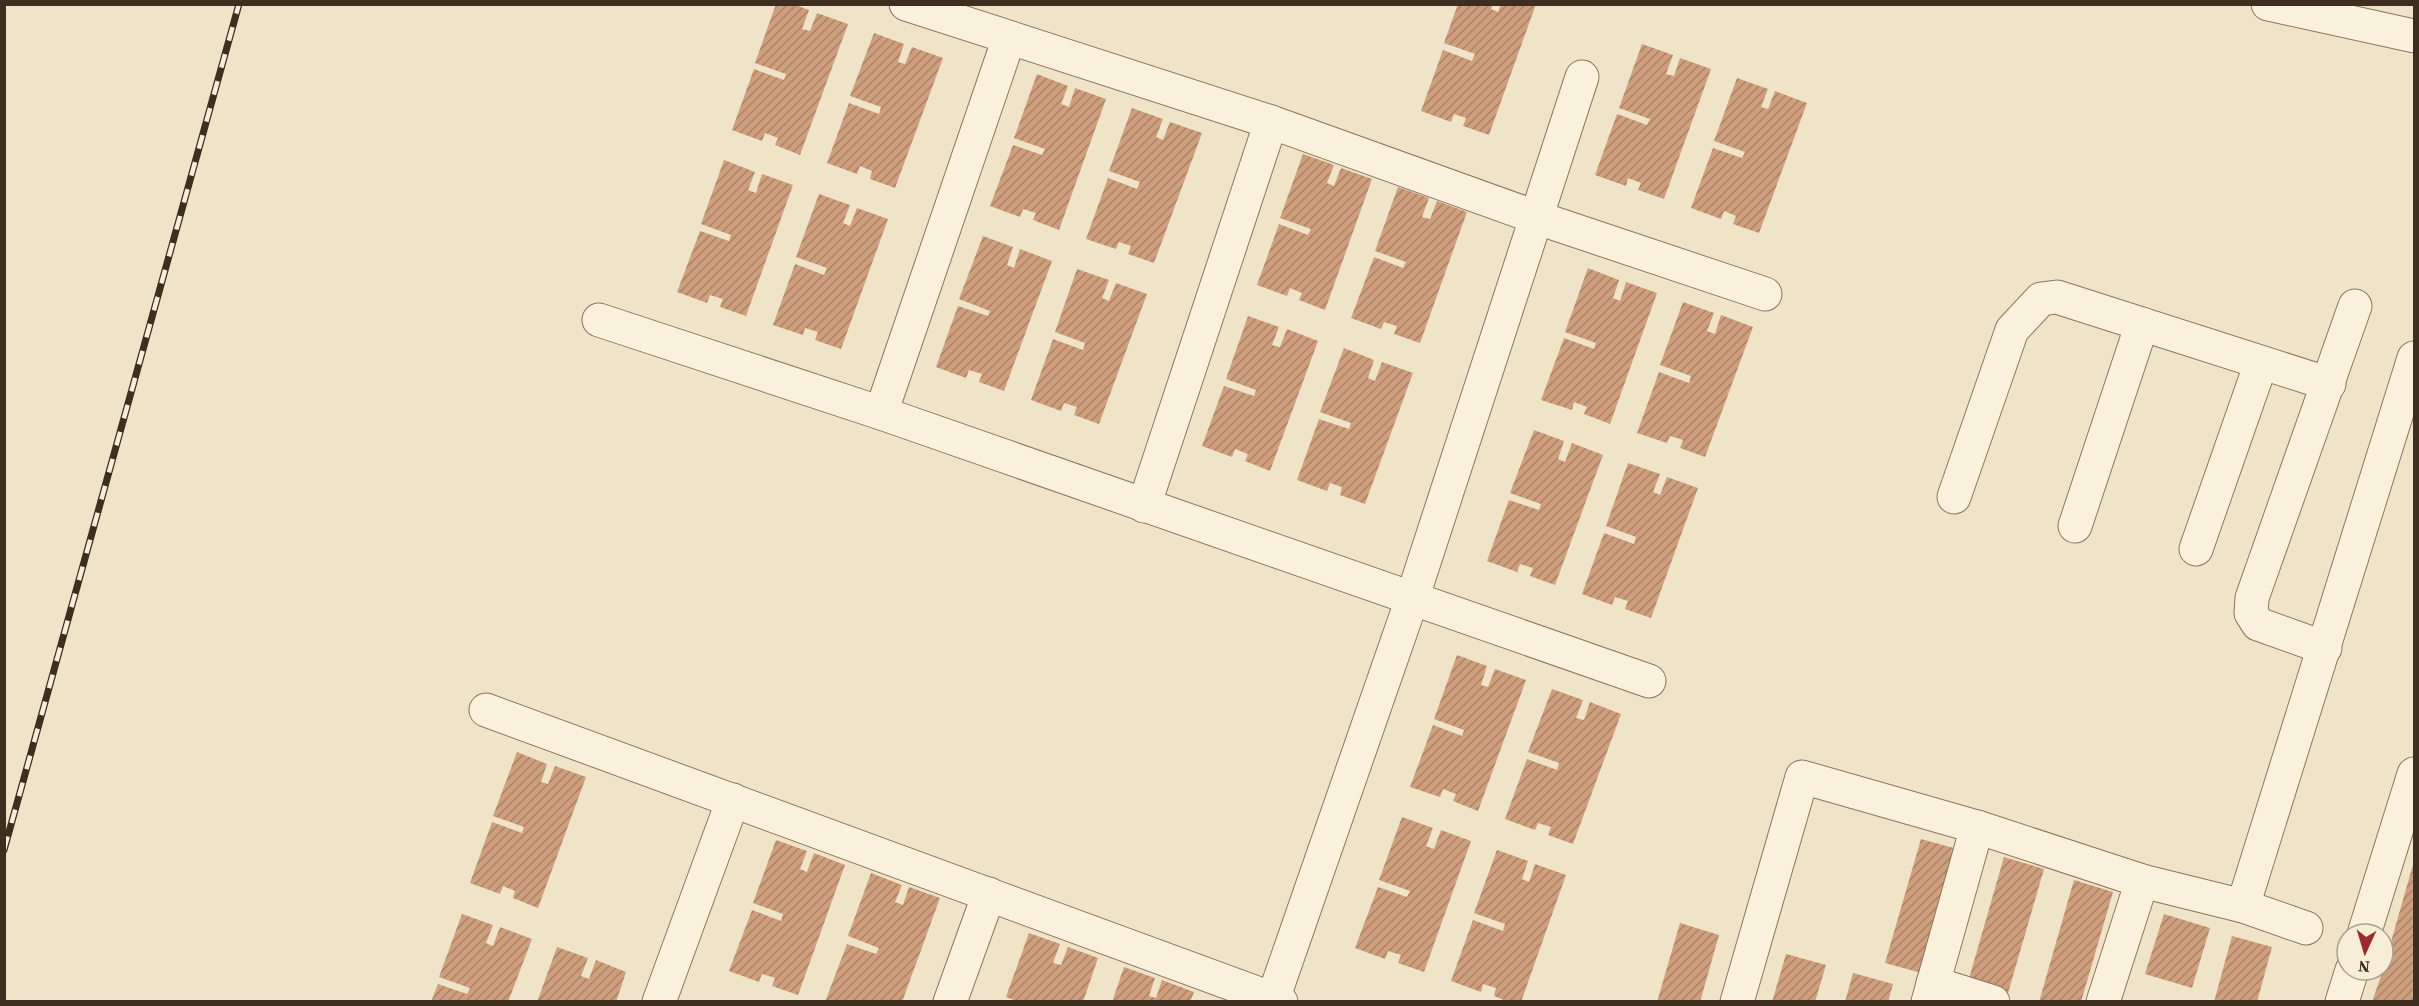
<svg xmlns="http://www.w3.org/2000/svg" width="2419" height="1006" viewBox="0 0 2419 1006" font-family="'Source Serif 4',serif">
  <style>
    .building { fill: url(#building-hatch) }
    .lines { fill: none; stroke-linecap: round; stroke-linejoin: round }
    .minor-casing { stroke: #8d765c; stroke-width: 35 }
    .minor { stroke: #faf1dc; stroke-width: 33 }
    .rail-casing { stroke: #3d2e20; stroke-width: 7 }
    .rail { stroke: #f7eed8; stroke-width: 4.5; stroke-dasharray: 14; stroke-linecap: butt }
  </style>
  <defs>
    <pattern id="building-hatch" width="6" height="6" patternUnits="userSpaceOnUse" patternTransform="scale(1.5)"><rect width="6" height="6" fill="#cf9f7d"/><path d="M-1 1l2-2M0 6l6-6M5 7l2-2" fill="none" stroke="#a98266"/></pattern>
  </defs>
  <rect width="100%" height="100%" fill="#f0e4c8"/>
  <!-- building -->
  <g class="building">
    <polygon points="776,4 793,4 809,10 802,29 810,31 817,13 848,24 800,155 775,145 778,138 765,133 762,141 732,130 754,69 784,80 786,74 755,63"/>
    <polygon points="1458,4 1493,4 1491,9 1498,12 1501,4 1536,4 1489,135 1463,126 1466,118 1454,114 1451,122 1421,111 1443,50 1472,61 1475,54 1444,43"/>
    <polygon points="874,33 904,44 898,62 905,64 912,47 943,58 895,188 870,179 872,171 860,166 857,174 827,163 849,103 879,114 881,107 850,96"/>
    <polygon points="1642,44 1673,55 1666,74 1674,76 1680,58 1711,69 1664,199 1638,190 1641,183 1628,178 1626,186 1595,175 1617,114 1647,125 1650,119 1619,108"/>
    <polygon points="1037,74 1068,86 1061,104 1069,107 1075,88 1106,99 1059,230 1033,220 1036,213 1023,209 1020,217 990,206 1013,145 1042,155 1045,149 1014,138"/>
    <polygon points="1737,78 1768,89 1761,107 1768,109 1775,91 1807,103 1759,233 1733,224 1736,216 1724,211 1721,219 1691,208 1713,148 1742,158 1745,152 1714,141"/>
    <polygon points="1132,108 1163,119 1156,137 1163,140 1170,122 1202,133 1154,263 1128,254 1131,246 1119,242 1116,249 1086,239 1108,178 1137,189 1140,182 1109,171"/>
    <polygon points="1303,154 1334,165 1327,183 1334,186 1341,168 1372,179 1325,310 1299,300 1302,293 1290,288 1287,296 1257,285 1279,224 1308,235 1311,229 1280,218"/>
    <polygon points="724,160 755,172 748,190 756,193 762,174 793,185 746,316 720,307 723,299 710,295 707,303 677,292 700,231 729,241 731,235 701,224"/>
    <polygon points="1398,187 1429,198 1422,217 1430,219 1437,201 1467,212 1420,343 1394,334 1397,326 1384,322 1381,329 1351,318 1374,257 1403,268 1406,262 1375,251"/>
    <polygon points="819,194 850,205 843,223 850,226 857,208 888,219 841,349 815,340 818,332 805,328 803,335 773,325 795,264 824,275 827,268 796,257"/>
    <polygon points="983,236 1013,247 1007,265 1014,268 1020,249 1052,261 1004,391 979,382 982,374 969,370 966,378 936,367 958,306 988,316 990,311 959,299"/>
    <polygon points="1588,268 1619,280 1613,298 1620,301 1626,282 1657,293 1610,424 1584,414 1587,407 1574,402 1572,410 1541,400 1564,338 1594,349 1596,343 1565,332"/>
    <polygon points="1077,269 1109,280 1102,298 1109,301 1116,283 1147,294 1099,424 1074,415 1077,407 1064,403 1061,411 1031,400 1053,339 1083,350 1085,343 1055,332"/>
    <polygon points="1683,302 1714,313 1707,331 1715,334 1721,315 1753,327 1705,457 1680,448 1683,440 1670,436 1667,443 1637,433 1659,372 1689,383 1691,376 1660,365"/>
    <polygon points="1248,316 1279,327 1272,345 1280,347 1287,329 1318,341 1270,471 1245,461 1248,454 1235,449 1232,457 1202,446 1224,386 1254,396 1256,390 1226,379"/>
    <polygon points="1344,348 1374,360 1368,378 1375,381 1382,362 1413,373 1365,504 1340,495 1342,487 1330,483 1327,491 1297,480 1319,419 1349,429 1351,423 1320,412"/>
    <polygon points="1534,430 1564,441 1558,459 1565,462 1572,443 1603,455 1555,585 1530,576 1533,568 1520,564 1517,572 1487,561 1509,500 1539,510 1541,504 1510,493"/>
    <polygon points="1628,463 1660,474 1653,492 1660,495 1667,477 1698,488 1651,618 1625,609 1628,601 1615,597 1612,605 1582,594 1604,533 1634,544 1636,537 1606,526"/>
    <polygon points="1457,655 1487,666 1481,685 1488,687 1495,669 1526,680 1478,811 1453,801 1456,794 1443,789 1440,797 1410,787 1433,725 1462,736 1464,730 1434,719"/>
    <polygon points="1552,689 1583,700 1576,718 1584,720 1590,702 1621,714 1573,844 1548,835 1551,827 1538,823 1535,830 1505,819 1527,759 1557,770 1559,763 1528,752"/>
    <polygon points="517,752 547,764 541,782 548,784 555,766 586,777 538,908 513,898 515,891 503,886 500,894 470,883 492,822 522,833 524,827 493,816"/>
    <polygon points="1402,817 1433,828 1426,846 1434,849 1441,830 1471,841 1424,972 1398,963 1401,955 1388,951 1385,959 1355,948 1378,887 1407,897 1410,891 1379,880"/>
    <polygon points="1921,839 1961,850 1925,974 1885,963"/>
    <polygon points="776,840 807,851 800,869 807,872 814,853 845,865 798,995 772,986 775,978 762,974 759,982 729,971 752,910 781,921 783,914 753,903"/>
    <polygon points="1497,850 1528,861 1522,879 1529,882 1535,864 1566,875 1521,1002 1509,1002 1494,996 1496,988 1483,984 1481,992 1451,981 1473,920 1503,931 1505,924 1474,913"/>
    <polygon points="2004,857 2044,869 2008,993 1968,982"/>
    <polygon points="2414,861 2414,1002 2372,1002 2383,970"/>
    <polygon points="871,873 902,885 895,902 903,905 909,887 940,898 902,1002 825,1002 847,944 876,954 879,948 848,936"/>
    <polygon points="2074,880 2113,892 2081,1002 2039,1002"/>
    <polygon points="462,914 493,925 486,943 493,946 500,927 532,939 508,1002 431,1002 438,984 467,994 470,988 439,977"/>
    <polygon points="2164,914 2210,928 2192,988 2145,974"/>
    <polygon points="1680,923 1719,935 1700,1002 1657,1002"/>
    <polygon points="1029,933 1060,944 1053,963 1061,965 1068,947 1098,958 1083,1002 1019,1002 1006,997"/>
    <polygon points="2232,936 2272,947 2257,1002 2214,1002"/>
    <polygon points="557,947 588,958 581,976 589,979 596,960 626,972 616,1002 537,1002"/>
    <polygon points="1786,954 1826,965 1815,1002 1772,1002"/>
    <polygon points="1124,967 1155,978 1149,996 1156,998 1162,980 1194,992 1190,1002 1112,1002"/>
    <polygon points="1853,973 1893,984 1888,1002 1845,1002"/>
  </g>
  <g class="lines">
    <defs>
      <g id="minor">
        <polyline points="906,4 1271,122 1538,218 1765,294"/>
        <polyline points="2268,4 2414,36"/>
        <polyline points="599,320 881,413 1649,681"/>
        <polyline points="881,413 1009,38"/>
        <polyline points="1954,497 2012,330 2041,299 2057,297 2329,384"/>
        <polyline points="1144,506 1271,122"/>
        <polyline points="2075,526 2142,324"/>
        <polyline points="2196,549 2261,363"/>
        <polyline points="2325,648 2258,624 2251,613 2252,598 2355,306"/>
        <polyline points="486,710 1281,1002"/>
        <polyline points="2243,906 2414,358"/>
        <polyline points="2364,934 2414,774"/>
        <polyline points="1933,983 1993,1002"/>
        <polyline points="659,1002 733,800"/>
        <polyline points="950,1002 989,894"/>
        <polyline points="1272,1002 1412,599 1582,77"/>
        <polyline points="1737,1002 1802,777 1977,827 2142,881 2243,906 2306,928"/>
        <polyline points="1928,1002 1977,827"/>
        <polyline points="2103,1002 2142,881"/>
        <polyline points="2342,1002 2352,970"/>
      </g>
    </defs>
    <!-- minor casing -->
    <use href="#minor" class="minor-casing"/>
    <!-- minor -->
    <use href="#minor" class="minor"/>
    <defs>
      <polyline id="rail" points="4,850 239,4"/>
    </defs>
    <!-- rail casing -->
    <use href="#rail" class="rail-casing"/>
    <!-- rail -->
    <use href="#rail" class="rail"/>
  </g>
  <!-- border -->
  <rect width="2419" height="1006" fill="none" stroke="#3d2e20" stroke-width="12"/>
  <!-- north arrow -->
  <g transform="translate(2365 952) rotate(184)"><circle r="28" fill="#f7eed8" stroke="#ada18e" stroke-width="1.5"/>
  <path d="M0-4.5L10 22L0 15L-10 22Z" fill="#9e2a2b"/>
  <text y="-9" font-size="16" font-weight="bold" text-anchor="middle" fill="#3d2e20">N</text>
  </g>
</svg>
